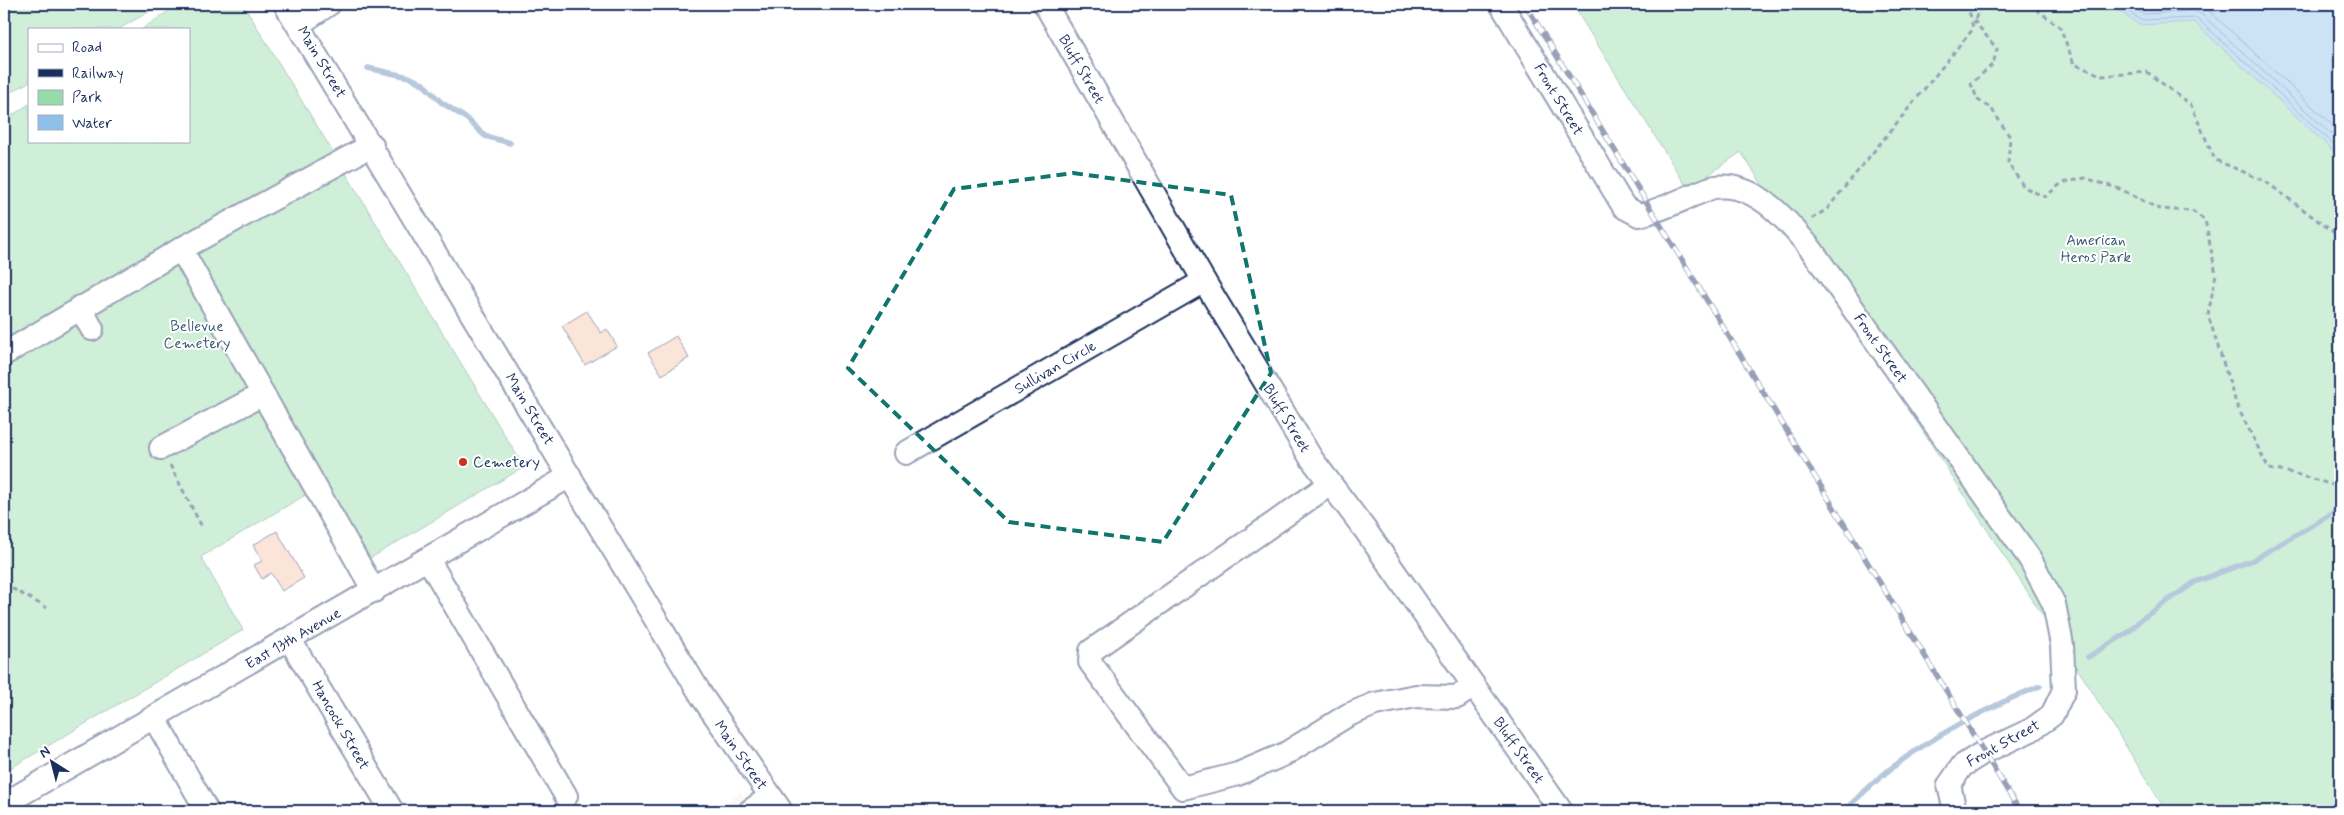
<svg xmlns="http://www.w3.org/2000/svg" width="2344" height="815" viewBox="0 0 2344 815" font-family="Mynerve,sans-serif">
  <style>
    .built { fill: #fdede5 }
    .green { fill: #96dba8; stroke: #588583 }
    .water { fill: #8ec0ea; stroke: #6086b2 }
    .lines { fill: none; stroke-linecap: round; stroke-linejoin: round }
    .shore { stroke: #496996; stroke-width: 1 }
    .stream { stroke: #6086b2; stroke-width: 5.5 }
    .building { fill: #f7c3a9; stroke: #1b2f5e }
    .minor-casing { stroke: #1b2f5e; stroke-width: 26 }
    .path { stroke: #1b2f5e; stroke-width: 3; stroke-dasharray: 5 4; stroke-linecap: butt }
    .minor { stroke: #fff; stroke-width: 22 }
    .rail-casing { stroke: #1b2f5e; stroke-width: 5.5 }
    .rail { stroke: #fff; stroke-width: 4; stroke-dasharray: 11; stroke-linecap: butt }
    .marked { fill: none; stroke: #0f766e; stroke-width: 4; stroke-dasharray: 10 6; stroke-linejoin: round }
    .poi-dot { fill: #c8321e; stroke: #fff; stroke-width: 2 }
    .labels { text-anchor: middle; stroke-width: 4; stroke-linejoin: round; paint-order: stroke }
    .street-label { font-size: 15px; fill: #1b2f5e; stroke: #fff }
    .park-label { font-size: 15px; fill: #3a5a70; stroke: #fff }
    .poi-label { font-size: 15px; fill: #1b2f5e; stroke: #fff; text-anchor: start }
  </style>
  <rect width="100%" height="100%" fill="#fff"/>
  <filter id="ink" filterUnits="userSpaceOnUse"><feTurbulence type="fractalNoise" baseFrequency=".02" numOctaves="2"/><feDisplacementMap in="SourceGraphic" scale="10" xChannelSelector="R" yChannelSelector="G"/><feConvolveMatrix kernelMatrix="1 2 1 2 8 2 1 2 1" color-interpolation-filters="sRGB"/></filter>
  <g filter="url(#ink)">
    <!-- built -->
    <polygon class="built" points="741,792 754,811 715,811"/>
    <!-- green -->
    <g class="green">
      <polygon points="4,4 162,4 119,29 29,29 29,82 4,96"/>
      <polygon points="179,4 238,4 246,9 524,467 352,569 307,494 201,557 243,630 4,772 4,121 29,104 29,141 189,141 189,29 142,29"/>
      <polygon points="1572,4 2340,4 2340,811 2166,811 2088,685 1741,152 1688,189"/>
    </g>
    <!-- water -->
    <polygon class="water" points="2109,4 2340,4 2340,157 2194,22 2139,25"/>
    <g class="lines">
      <!-- shore -->
      <g class="shore">
        <polyline points="2118,4 2141,20 2197,18 2340,150"/>
        <polyline points="2128,4 2143,14 2193,11 2200,13 2340,142"/>
        <polyline points="2141,4 2145,6 2191,4"/>
        <polyline points="2195,4 2207,9 2340,132"/>
      </g>
      <!-- stream -->
      <g class="stream">
        <polyline points="368,68 409,77 423,84 441,102 467,119 485,136 510,143"/>
        <polyline points="2088,657 2129,632 2140,620 2195,582 2253,560 2333,513"/>
        <path d="M 1843,811 C 1858,798 1873,783 1889,770 C 1931,737 1990,706 2040,686"/>
      </g>
    </g>
    <!-- building -->
    <g class="building">
      <polygon points="587,311 601,333 607,329 617,346 585,365 562,326"/>
      <polygon points="676,336 689,358 662,375 648,353"/>
      <polygon points="277,531 304,578 282,591 271,573 262,579 254,565 262,561 253,545"/>
    </g>
    <g class="lines">
      <defs>
        <g id="minor">
          <polyline points="285,4 703,698 781,811"/>
          <polyline points="1045,4 1204,281 1311,458 1366,531 1561,811"/>
          <path d="M 1501,4 L 1624,207 L 1639,215 C 1658,211 1675,203 1693,195 C 1700,193 1708,188 1715,187 C 1756,182 1788,221 1811,249 L 2030,559 L 2054,604 L 2062,645 L 2064,690 L 2052,715 L 2031,730 L 1984,752 L 1962,766 L 1949,785 L 1955,811"/>
          <polyline points="299,24 329,4"/>
          <polyline points="181,249 374,591"/>
          <polyline points="80,307 92,329"/>
          <polyline points="4,354 181,249 372,145"/>
          <polyline points="161,448 263,394"/>
          <polyline points="906,453 1204,281"/>
          <polyline points="1330,484 1091,651 1090,662 1183,788 1238,774 1285,754 1348,715 1375,704 1416,696 1457,697 1474,686"/>
          <polyline points="428,559 566,796"/>
          <polyline points="290,640 392,811"/>
          <polyline points="155,719 207,811"/>
          <polyline points="4,804 570,476"/>
          <polyline points="750,811 770,797"/>
        </g>
      </defs>
      <!-- minor casing -->
      <use href="#minor" class="minor-casing"/>
      <!-- path -->
      <g class="path">
        <polyline points="1966,4 1971,17 1997,49 1993,64 1971,84 1978,100 1991,108 2010,137 2008,163 2024,187 2045,197 2062,183 2085,178 2120,189 2159,209 2192,211 2205,220 2216,274 2208,315 2237,406 2269,469 2292,473 2340,487"/>
        <polyline points="2029,4 2060,27 2074,64 2103,76 2147,72 2191,105 2215,160 2265,181 2340,237"/>
        <polyline points="1975,19 1982,4"/>
        <polyline points="1812,219 1827,209 1973,29 1971,18"/>
        <polyline points="170,465 203,529"/>
        <polyline points="4,584 47,608"/>
        <polyline points="2336,680 2340,667"/>
      </g>
      <!-- minor -->
      <use href="#minor" class="minor"/>
      <defs>
        <polyline id="rail" points="1525,4 2020,811"/>
      </defs>
      <!-- rail casing -->
      <use href="#rail" class="rail-casing"/>
      <!-- rail -->
      <use href="#rail" class="rail"/>
    </g>
  </g>
  <!-- marked area -->
  <path d="M0 0H2344V815H0ZM 1073,173 L 1231,195 L 1271,373 L 1163,542 L 1009,522 L 848,368 L 954,189 Z" fill="#fff" fill-opacity=".55" fill-rule="evenodd"/>
  <path class="marked" d="M 1073,173 L 1231,195 L 1271,373 L 1163,542 L 1009,522 L 848,368 L 954,189 Z"/>
  <!-- markers -->
  <circle class="poi-dot" cx="463" cy="462" r="5"/>
  <g class="labels">
    <!-- street labels -->
    <g class="street-label">
      <text transform="translate(322 62) rotate(59)" y="5">Main Street</text>
      <text transform="translate(1082 69) rotate(60)" y="5">Bluff Street</text>
      <text transform="translate(1559 99) rotate(59)" y="5">Front Street</text>
      <text transform="translate(1881 348) rotate(55)" y="5">Front Street</text>
      <text transform="translate(1055 367) rotate(-30)" y="5">Sullivan Circle</text>
      <text transform="translate(530 409) rotate(59)" y="5">Main Street</text>
      <text transform="translate(1287 418) rotate(59)" y="5">Bluff Street</text>
      <text transform="translate(293 638) rotate(-30)" y="5">East 13th Avenue</text>
      <text transform="translate(341 725) rotate(60)" y="5">Hancock Street</text>
      <text transform="translate(2003 743) rotate(-29)" y="5">Front Street</text>
      <text transform="translate(1519 750) rotate(55)" y="5">Bluff Street</text>
      <text transform="translate(741 755) rotate(55)" y="5">Main Street</text>
    </g>
    <!-- park labels -->
    <g class="park-label">
      <text x="2096" y="245">American<tspan x="2096" dy="17">Heros Park</tspan></text>
      <text x="197" y="331">Bellevue<tspan x="197" dy="17">Cemetery</tspan></text>
    </g>
    <!-- poi labels -->
    <g class="poi-label">
      <text x="473" y="467">Cemetery</text>
    </g>
  </g>
  <!-- margin -->
  <rect width="2344" height="815" fill="none" stroke="#fff" stroke-width="20"/>
  <rect x="10" y="10" width="2324" height="795" fill="none" stroke="#1b2f5e" stroke-width="2" filter="url(#ink)"/>
  <!-- legend -->
  <rect x="28" y="28" width="162" height="115" fill="#ffffff" stroke="#a4acbf"/>
  <rect x="38" y="44" width="25" height="8" fill="#ffffff" stroke="#a4acbf"/>
  <text x="72" y="52" font-size="15" fill="#1b2f5e">Road</text>
  <rect x="38" y="69" width="25" height="8" fill="#1b2f5e" stroke="#a4acbf"/>
  <text x="72" y="78" font-size="15" fill="#1b2f5e">Railway</text>
  <rect x="38" y="90" width="25" height="15" fill="#96dba8" stroke="#a4acbf"/>
  <text x="72" y="102" font-size="15" fill="#1b2f5e">Park</text>
  <rect x="38" y="115" width="25" height="15" fill="#8ec0ea" stroke="#a4acbf"/>
  <text x="72" y="128" font-size="15" fill="#1b2f5e">Water</text>
  <!-- north arrow -->
  <g transform="translate(52 762) rotate(324)" stroke="#ffffff" stroke-width="4" paint-order="stroke">
  <path d="M0-4L9 19L0 12L-9 19Z" fill="#1b2f5e"/>
  <text y="-8" font-size="14" font-weight="bold" text-anchor="middle" fill="#1b2f5e">N</text>
  </g>
</svg>
